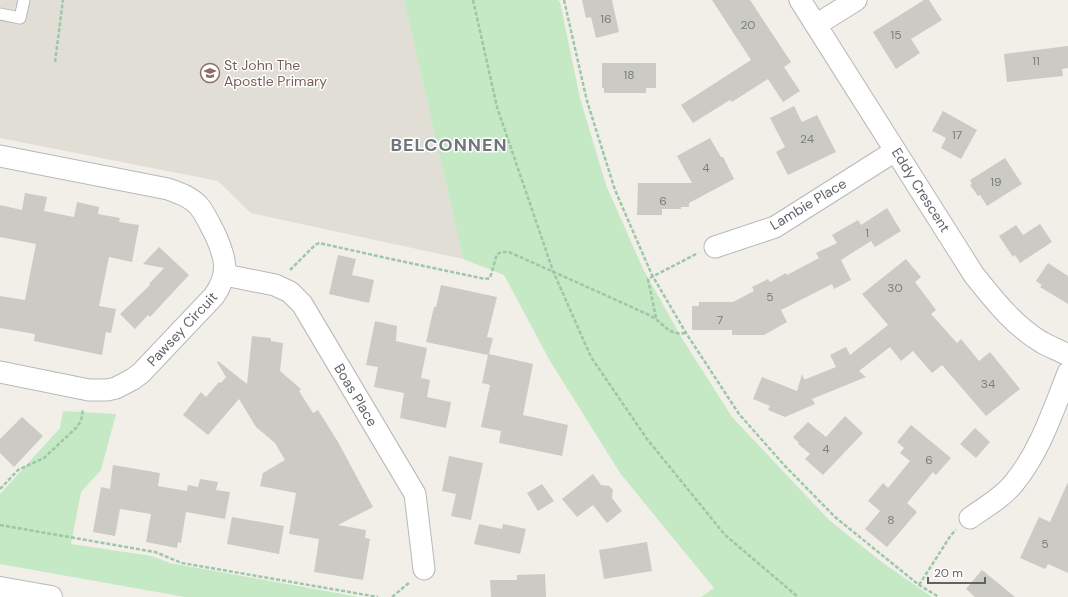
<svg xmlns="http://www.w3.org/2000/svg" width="1068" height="597" viewBox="0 0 1068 597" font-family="'DM Sans',sans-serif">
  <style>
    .education { fill: #e1ded6 }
    .green { fill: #c5e8c5 }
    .building { fill: #cccac5 }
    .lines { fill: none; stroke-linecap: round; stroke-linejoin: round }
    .lane-casing { stroke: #b5b8bc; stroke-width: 13 }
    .street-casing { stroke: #b5b8bc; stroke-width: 23 }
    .secondary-casing { stroke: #b6babf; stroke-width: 24 }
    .path { stroke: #9cc7a9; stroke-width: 2.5; stroke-dasharray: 4 2; stroke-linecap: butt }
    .lane { stroke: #fff; stroke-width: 11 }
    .street { stroke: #fff; stroke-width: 21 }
    .secondary { stroke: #fff; stroke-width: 22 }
    .labels { text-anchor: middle; stroke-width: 3; stroke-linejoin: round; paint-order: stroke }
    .number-label { font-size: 12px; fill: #7a7d7f }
    .education-label { font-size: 14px; fill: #785e54; stroke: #fff; text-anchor: start }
    .street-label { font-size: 14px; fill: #5f6368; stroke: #fff }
    .district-label { font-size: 18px; font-weight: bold; letter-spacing: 1px; fill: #70757a; stroke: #fff }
  </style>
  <rect width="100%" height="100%" fill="#f1efe8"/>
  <!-- education -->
  <polygon class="education" points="0,0 404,0 463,259 251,213 218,181 0,138"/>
  <!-- green -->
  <g class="green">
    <polygon points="404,0 558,0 560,2 580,98 606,185 643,269 683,340 732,417 829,520 883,563 932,597 701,597 714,588 620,473 550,361 504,275 463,259"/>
    <polygon points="63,411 116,414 101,470 81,492 71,544 152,556 170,563 359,597 185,597 0,564 0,494 60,428"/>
  </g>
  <!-- building -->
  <g class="building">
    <polygon points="582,0 612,0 619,32 596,38 591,17 586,18"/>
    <polygon points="712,0 750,0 791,62 784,67 800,91 783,102 768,79 732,102 730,100 693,123 681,105 751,60"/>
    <polygon points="924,0 929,0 942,20 911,39 920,53 896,69 873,32"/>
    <polygon points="1068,46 1068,68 1062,69 1063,76 1007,82 1004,54"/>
    <polygon points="602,63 656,63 656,88 646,88 646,93 604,93 604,88 602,88"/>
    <polygon points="794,106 802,122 817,115 836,152 788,175 776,152 785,147 770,118"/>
    <polygon points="943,111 977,130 961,159 941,148 946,138 932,131"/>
    <polygon points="710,138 721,157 723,157 734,179 689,203 689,207 681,207 681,209 662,209 662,215 637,215 638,183 692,183 677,156"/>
    <polygon points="1005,158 1022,184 987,206 980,195 978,196 970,185 972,184 970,180"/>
    <polygon points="25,193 47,197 44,211 74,217 77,202 99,207 98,214 120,218 119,222 139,225 132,262 109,257 99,306 116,309 111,333 106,332 102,355 34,341 35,334 0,328 0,296 25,300 36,244 0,237 0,205 22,210"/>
    <polygon points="887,208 901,231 875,247 871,241 841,260 851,280 834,289 832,284 781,310 787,322 764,335 732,335 732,330 692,330 692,306 699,306 699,302 733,302 754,291 752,287 768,279 770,282 786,273 787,275 819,258 816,253 837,243 832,235 858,220 861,225"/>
    <polygon points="1040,224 1052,242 1020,263 1015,255 1013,257 999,236 1016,225 1023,235"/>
    <polygon points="159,247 189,275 150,317 148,315 135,329 120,314 150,285 149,284 164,268 143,264"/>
    <polygon points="338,255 356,259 352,275 374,280 369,303 329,294"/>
    <polygon points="906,259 921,277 915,282 936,310 931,314 957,343 961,339 979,361 990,352 1020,389 986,416 942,365 932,373 913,351 901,361 890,347 859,371 866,377 812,399 815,404 785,417 768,410 770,406 753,399 762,377 797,391 802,374 804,379 806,379 836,367 830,355 846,347 850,355 888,325 862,294"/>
    <polygon points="1048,263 1068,276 1068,304 1040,287 1042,285 1036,281"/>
    <polygon points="441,285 497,297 487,337 493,338 489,354 533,364 523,415 568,425 562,456 499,443 501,431 481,427 490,385 482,383 488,355 426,342 434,307 436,307"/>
    <polygon points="375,321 397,326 396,341 427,348 421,378 430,380 427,397 451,402 446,428 400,418 404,393 374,387 378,367 366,365"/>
    <polygon points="252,336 271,338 271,341 283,343 280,371 301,389 299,391 313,413 318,410 338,442 373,507 338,525 366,530 365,538 370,539 363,580 314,572 319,539 289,534 296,493 260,486 263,473 285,460 275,443 256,427 239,399 208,435 183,415 201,392 206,397 219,382 221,383 226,377 217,362 218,361 247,384"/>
    <polygon points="845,416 863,433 823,475 805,459 810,454 798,444 799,443 793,437 808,422 826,437"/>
    <polygon points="22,417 43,436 14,467 0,453 0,439"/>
    <polygon points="911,425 951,458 936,475 933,472 907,503 917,512 887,547 865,529 880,511 868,501 883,483 888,488 910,461 900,453 904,448 897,442"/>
    <polygon points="975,428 990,442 976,458 960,444"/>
    <polygon points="449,456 483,463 471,520 451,516 456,494 442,491"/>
    <polygon points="113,465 160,473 158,486 187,491 188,485 198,487 200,479 218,482 216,490 230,492 225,519 186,512 181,543 178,542 177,548 146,542 151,514 120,509 115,536 93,532 101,487 110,489"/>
    <polygon points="593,474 601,485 609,486 613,490 612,498 622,511 607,523 593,505 577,517 562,499"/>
    <polygon points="1068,482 1068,573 1048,564 1045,569 1020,558 1039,517 1050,522"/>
    <polygon points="542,484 554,501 538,511 527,493"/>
    <polygon points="232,517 284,526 279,554 227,544"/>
    <polygon points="479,524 502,529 503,524 526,529 520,554 474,544"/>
    <polygon points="647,542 652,571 604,579 599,550"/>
    <polygon points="982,570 1015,597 975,597 966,589"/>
    <polygon points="545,574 546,597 491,597 490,580 517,580 517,575"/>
  </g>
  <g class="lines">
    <defs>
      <polyline id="lane" points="0,14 20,18 24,0"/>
      <g id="street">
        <path d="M 800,0 L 974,275 C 994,300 1014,326 1043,343 C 1051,347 1060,351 1068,355"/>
        <polyline points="816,25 856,0"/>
        <path d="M 0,156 L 168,189 C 179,193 189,196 198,205 C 205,213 209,223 214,232 C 225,256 231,272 214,296 L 141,373 L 133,379 L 116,388 L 107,390 L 89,390 L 0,372"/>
        <polyline points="715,247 775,227 895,151"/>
        <polyline points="225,275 275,285 290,292 302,304 415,494 424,569"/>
        <path d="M 970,518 C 985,507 1002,498 1014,483 C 1040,451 1053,411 1068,373"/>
      </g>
      <polyline id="secondary" points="0,588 51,597"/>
    </defs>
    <!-- lane casing -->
    <use href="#lane" class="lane-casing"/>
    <!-- street casing -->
    <use href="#street" class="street-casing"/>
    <!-- secondary casing -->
    <use href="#secondary" class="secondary-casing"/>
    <!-- path -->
    <g class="path">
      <polyline points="473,0 497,107 553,271 591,357 647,439 725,535 798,597"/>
      <polyline points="564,0 587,101 615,190 652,275 686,333 739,414 785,466 835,517 919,585 939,597"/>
      <polyline points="55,62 63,0"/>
      <path d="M 290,270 L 315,245 L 319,243 L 391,259 L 485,279 L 490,278 L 497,254 L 502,252 L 509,252 C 556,273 603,294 649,315 C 665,323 667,336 686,333"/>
      <polyline points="656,318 648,279 698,253"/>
      <polyline points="0,489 18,470 44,458 76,428 81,421 83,409"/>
      <polyline points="0,525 155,552 182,563 378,597"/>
      <polyline points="919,585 951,535 956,530"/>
      <polyline points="392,597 410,582"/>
    </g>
    <!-- lane -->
    <use href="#lane" class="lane"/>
    <!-- street -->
    <use href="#street" class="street"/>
    <!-- secondary -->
    <use href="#secondary" class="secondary"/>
  </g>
  <!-- icons -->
  <defs>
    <symbol id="school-ring" viewBox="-11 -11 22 22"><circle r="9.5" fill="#fff" stroke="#8d6e63" stroke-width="1.5"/><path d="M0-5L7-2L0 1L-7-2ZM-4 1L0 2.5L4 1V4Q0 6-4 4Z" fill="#8d6e63"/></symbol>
  </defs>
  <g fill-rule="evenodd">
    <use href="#school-ring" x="199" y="62" width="22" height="22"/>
  </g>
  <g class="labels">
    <!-- number labels -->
    <g class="number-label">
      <text x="606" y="23">16</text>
      <text x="748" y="29">20</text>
      <text x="896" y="39">15</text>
      <text x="1036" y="65">11</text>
      <text x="629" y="79">18</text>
      <text x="957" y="139">17</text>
      <text x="807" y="143">24</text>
      <text x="706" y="172">4</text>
      <text x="996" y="186">19</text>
      <text x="663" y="205">6</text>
      <text x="867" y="237">1</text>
      <text x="895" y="292">30</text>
      <text x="770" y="301">5</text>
      <text x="720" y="324">7</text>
      <text x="988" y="388">34</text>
      <text x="826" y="453">4</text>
      <text x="929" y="464">6</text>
      <text x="891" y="524">8</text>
      <text x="1045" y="548">5</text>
    </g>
    <!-- education labels -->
    <g class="education-label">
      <text x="224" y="70">St John The<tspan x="224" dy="16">Apostle Primary</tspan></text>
    </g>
    <!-- street labels -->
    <g class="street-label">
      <text transform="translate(921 190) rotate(58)" y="5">Eddy Crescent</text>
      <text transform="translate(808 204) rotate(-31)" y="5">Lambie Place</text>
      <text transform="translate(182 329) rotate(-47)" y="5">Pawsey Circuit</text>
      <text transform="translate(356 395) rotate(59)" y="5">Boas Place</text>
    </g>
    <!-- district labels -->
    <g class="district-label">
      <text x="449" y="151">BELCONNEN</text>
    </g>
  </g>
  <!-- scale -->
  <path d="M928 577v6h57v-6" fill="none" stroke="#5f6368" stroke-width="2"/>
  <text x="934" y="577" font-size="12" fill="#5f6368" stroke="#ffffff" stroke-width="3" paint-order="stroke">20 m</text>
</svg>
